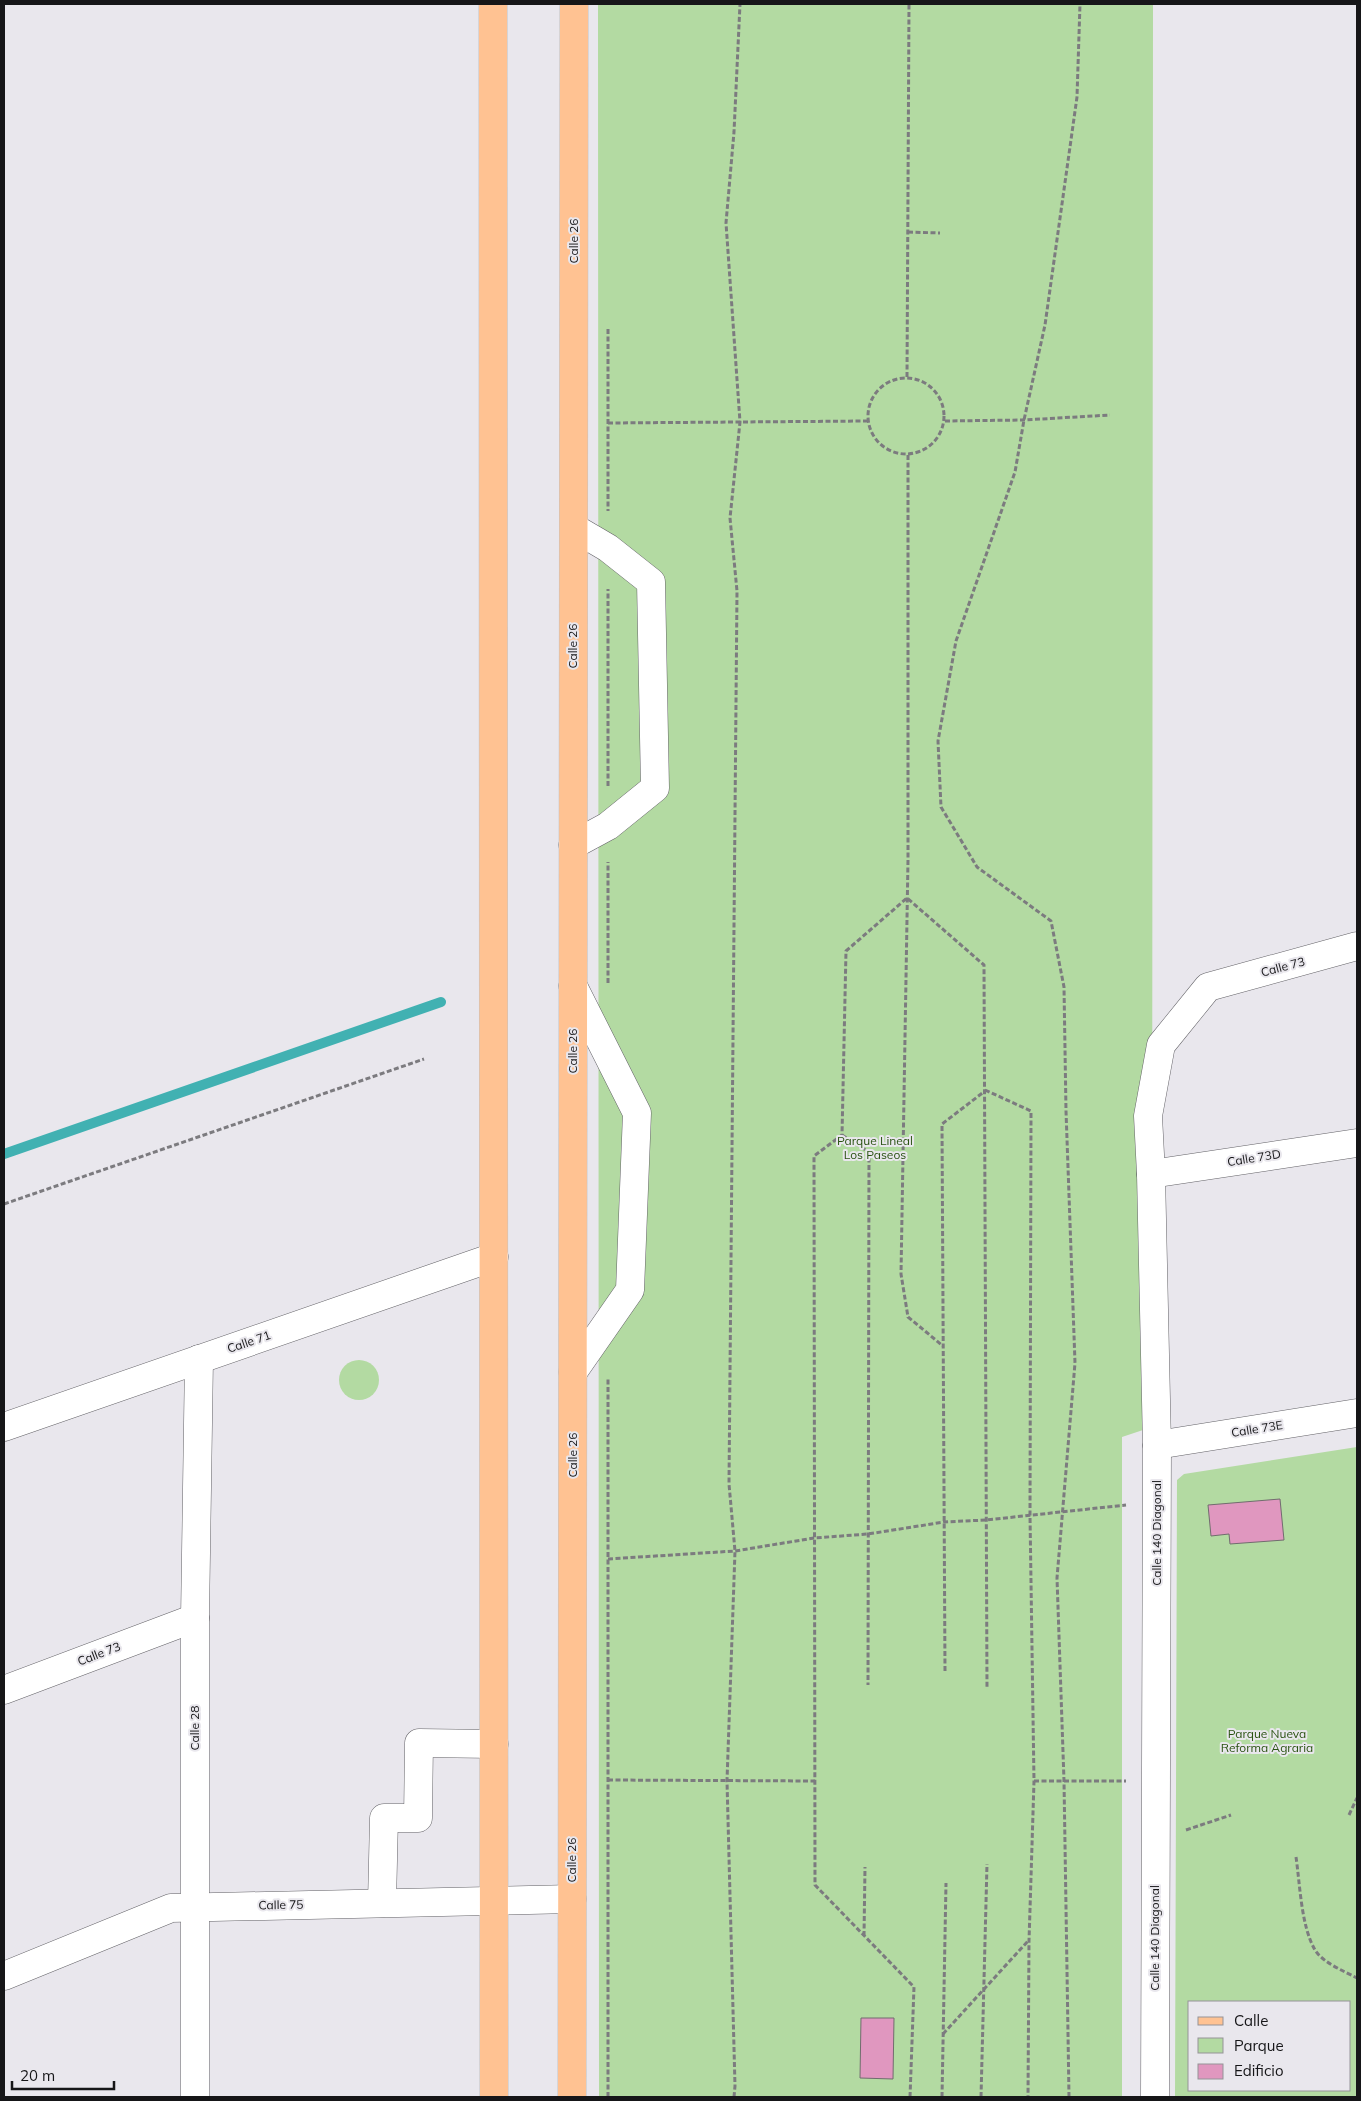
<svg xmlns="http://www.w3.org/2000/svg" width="1361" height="2101" viewBox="0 0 1361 2101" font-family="Mulish,sans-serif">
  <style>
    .green { fill: #b3daa2; fill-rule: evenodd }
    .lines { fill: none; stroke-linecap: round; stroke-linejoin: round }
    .stream { stroke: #41b1b2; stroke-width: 10 }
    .building { fill: #e097bf; stroke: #716c6e }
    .minor-casing { stroke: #636267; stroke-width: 29 }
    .major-casing { stroke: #c2c2c3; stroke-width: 29 }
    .path { stroke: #7c7b7f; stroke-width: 3; stroke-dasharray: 5 2.5; stroke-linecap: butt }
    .minor { stroke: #fff; stroke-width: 28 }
    .major { stroke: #ffc292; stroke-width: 28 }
    .labels { text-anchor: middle; stroke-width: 4; stroke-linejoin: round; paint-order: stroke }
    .street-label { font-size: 12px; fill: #161618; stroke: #e9e7ed }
    .park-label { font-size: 12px; fill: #295211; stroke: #e9e7ed }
  </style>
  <rect width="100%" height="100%" fill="#e9e7ed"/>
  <!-- green -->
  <g class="green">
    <polygon points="598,4 1153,4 1152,1427 1122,1437 1122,2097 599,2097"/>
    <circle cx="359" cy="1380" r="20"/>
    <path d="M 1357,1447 L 1357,2097 L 1175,2097 L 1177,1480 L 1184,1474 ZM 1190,2002 L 1350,2002 L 1350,2090 L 1190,2090 Z"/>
  </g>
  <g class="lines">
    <!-- stream -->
    <polyline class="stream" points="4,1154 441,1002"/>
  </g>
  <!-- building -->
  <g class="building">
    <polygon points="1280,1499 1284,1540 1230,1544 1229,1534 1211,1536 1208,1505"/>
    <polygon points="861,2018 894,2018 893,2079 860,2078"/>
  </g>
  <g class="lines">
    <defs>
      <g id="minor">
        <polyline points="573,845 608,826 655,788 651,582 608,548 574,528"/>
        <polyline points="1151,1174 1357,1143"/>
        <polyline points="573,1372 630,1290 637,1113 573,986"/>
        <polyline points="4,1427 494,1257"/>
        <polyline points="1157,1445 1357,1413"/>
        <polyline points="4,1690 195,1618"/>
        <polyline points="382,1903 384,1818 418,1818 419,1743 494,1744"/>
        <polyline points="4,1976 171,1908 572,1899"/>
        <polyline points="195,2097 195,1618 199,1359"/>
        <polyline points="1155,2097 1157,1445 1151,1174 1148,1116 1161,1045 1208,987 1357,946"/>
      </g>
      <g id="major">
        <polyline points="493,4 494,2097"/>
        <polyline points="572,2097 574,4"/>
      </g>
    </defs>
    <!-- minor casing -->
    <use href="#minor" class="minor-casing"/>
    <!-- major casing -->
    <use href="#major" class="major-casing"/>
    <!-- path -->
    <g class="path">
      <polyline points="908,232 940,233"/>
      <polyline points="608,329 608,511"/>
      <polyline points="907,377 909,4"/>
      <circle cx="906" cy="416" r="38"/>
      <polyline points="945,421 1024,420 1110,415"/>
      <polyline points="608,423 868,421"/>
      <polyline points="908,455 908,860 901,1274 908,1317 943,1346"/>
      <polyline points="608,786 608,589"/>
      <polyline points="608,983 608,862"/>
      <polyline points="985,1090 1031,1111 1030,1515 1034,1781 1029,1941 1028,2097"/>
      <polyline points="842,1135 869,1152 868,1685"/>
      <polyline points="4,1204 424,1059"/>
      <polyline points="608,1559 735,1551 814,1538 868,1534 944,1522 986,1520 1126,1505"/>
      <polyline points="945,1671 942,1124 985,1091"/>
      <polyline points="608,1780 815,1781"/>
      <polyline points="1034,1781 1126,1781"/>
      <polyline points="1349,1815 1357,1798"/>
      <polyline points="1186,1830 1231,1815"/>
      <path d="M 1296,1857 C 1300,1884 1301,1926 1315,1950 C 1323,1963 1344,1971 1357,1978"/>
      <polyline points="864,1936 865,1867"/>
      <polyline points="943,2034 1028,1941"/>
      <polyline points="608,2097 608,1379"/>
      <polyline points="734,2097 735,2086 727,1781 735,1551 729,1484 737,591 730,518 740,422 726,223 734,132 740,4"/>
      <polyline points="910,2097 914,1987 815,1885 814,1156 842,1135 846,951 907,898 984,965 987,1688"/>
      <polyline points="942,2097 946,1883"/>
      <polyline points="981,2097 987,1864"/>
      <polyline points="1069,2097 1064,1781 1057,1578 1075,1363 1066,1111 1064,987 1051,921 977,867 941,807 938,741 956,641 1015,472 1024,420 1045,325 1077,97 1080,4"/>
    </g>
    <!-- minor -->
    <use href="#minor" class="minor"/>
    <!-- major -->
    <use href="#major" class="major"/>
  </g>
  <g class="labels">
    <!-- street labels -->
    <g class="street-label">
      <text transform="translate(574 241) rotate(-90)" y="4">Calle 26</text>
      <text transform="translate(573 646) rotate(-90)" y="4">Calle 26</text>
      <text transform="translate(1283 967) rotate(-15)" y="4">Calle 73</text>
      <text transform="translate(573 1051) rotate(-90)" y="4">Calle 26</text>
      <text transform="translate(1254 1158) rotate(-9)" y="4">Calle 73D</text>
      <text transform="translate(249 1342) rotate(-19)" y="4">Calle 71</text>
      <text transform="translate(1257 1429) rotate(-9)" y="4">Calle 73E</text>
      <text transform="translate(573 1455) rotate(-90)" y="4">Calle 26</text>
      <text transform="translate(1157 1533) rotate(-90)" y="4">Calle 140 Diagonal</text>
      <text transform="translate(99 1654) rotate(-21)" y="4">Calle 73</text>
      <text transform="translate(195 1728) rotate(-90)" y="4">Calle 28</text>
      <text transform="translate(572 1860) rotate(-90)" y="4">Calle 26</text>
      <text transform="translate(281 1905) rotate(-1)" y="4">Calle 75</text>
      <text transform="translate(1155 1938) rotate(-90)" y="4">Calle 140 Diagonal</text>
    </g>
    <!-- park labels -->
    <g class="park-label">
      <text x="875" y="1145">Parque Lineal<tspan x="875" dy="14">Los Paseos</tspan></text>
      <text x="1267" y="1738">Parque Nueva<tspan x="1267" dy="14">Reforma Agraria</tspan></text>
    </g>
  </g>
  <!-- border -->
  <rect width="1361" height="2101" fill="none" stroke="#161618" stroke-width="10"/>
  <!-- legend -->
  <rect x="1188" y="2001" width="162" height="90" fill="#e9e7ed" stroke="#959398"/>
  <rect x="1198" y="2017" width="25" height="8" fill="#ffc292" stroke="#959398"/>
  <text x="1234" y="2026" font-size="15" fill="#161618">Calle</text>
  <rect x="1198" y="2038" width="25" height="15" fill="#b3daa2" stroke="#959398"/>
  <text x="1234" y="2051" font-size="15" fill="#161618">Parque</text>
  <rect x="1198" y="2064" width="25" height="15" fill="#e097bf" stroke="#959398"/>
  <text x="1234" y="2076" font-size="15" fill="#161618">Edificio</text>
  <!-- scale -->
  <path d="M12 2081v8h102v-8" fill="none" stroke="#161618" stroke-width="2.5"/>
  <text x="20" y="2081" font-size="15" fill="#161618" stroke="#e9e7ed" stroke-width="4" paint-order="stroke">20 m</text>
</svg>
